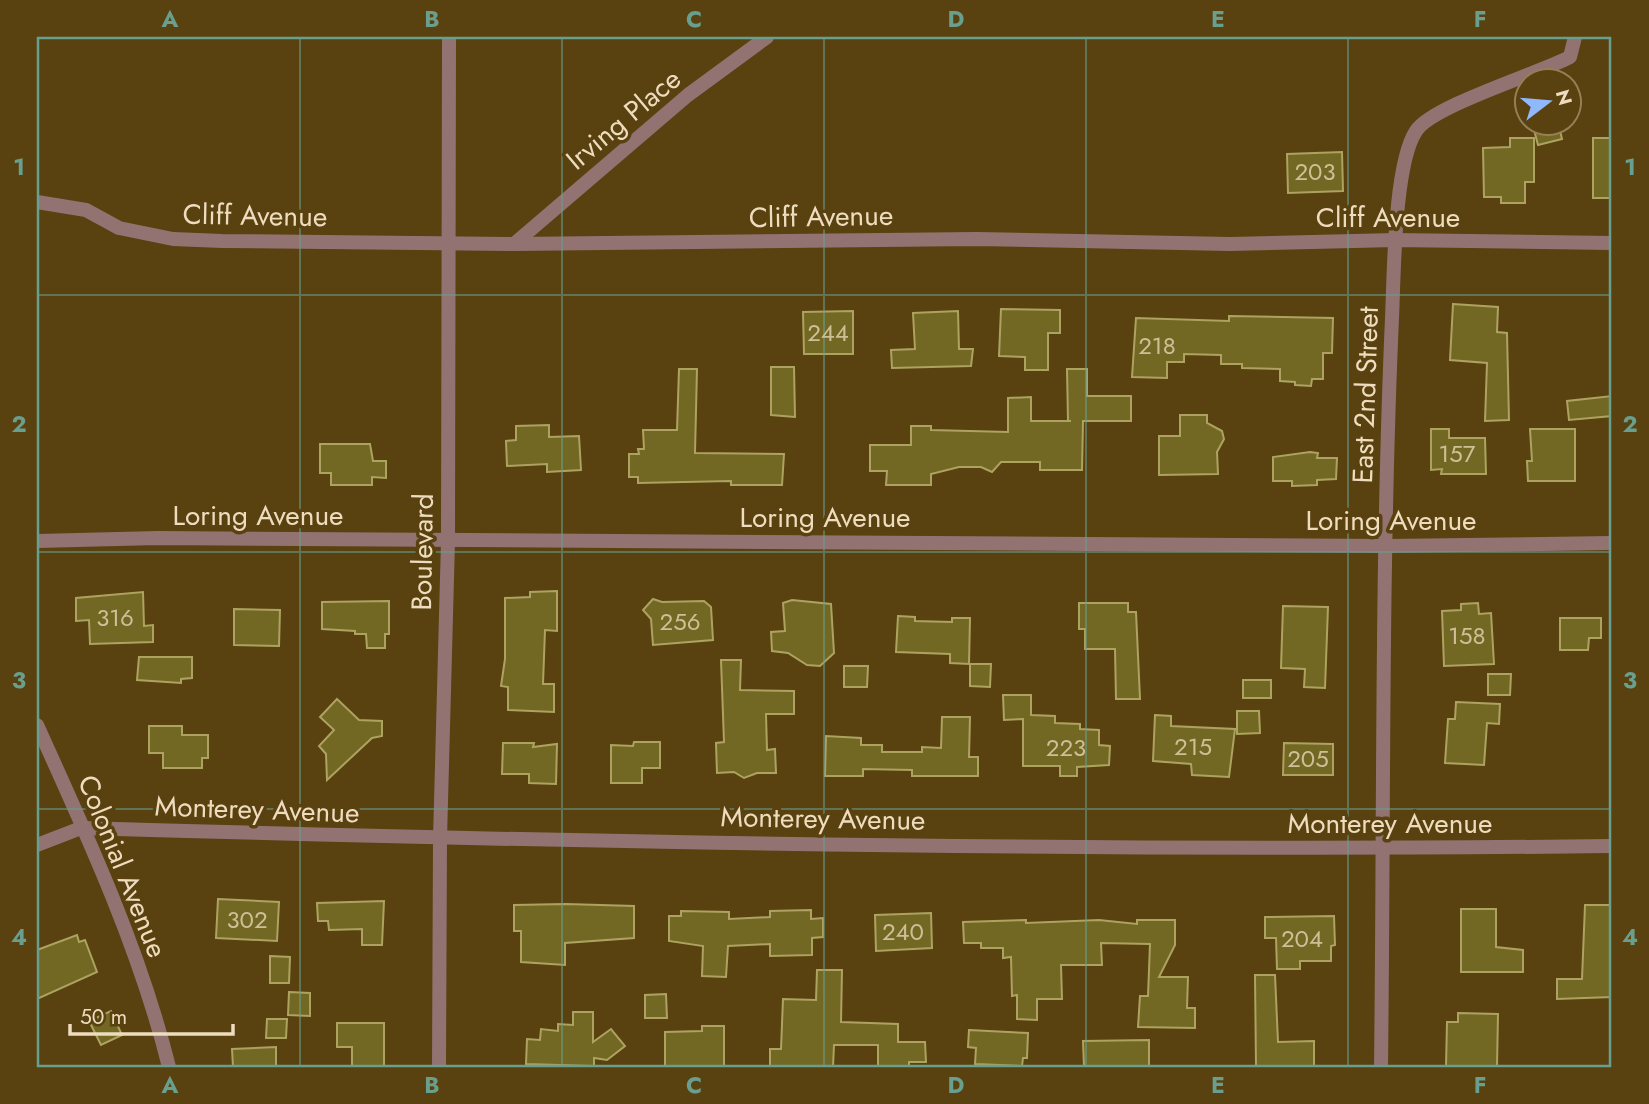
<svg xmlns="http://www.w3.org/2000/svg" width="1649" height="1104" viewBox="0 0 1649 1104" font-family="Jost,sans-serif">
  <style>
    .building { fill: #726823; stroke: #ada360; stroke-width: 2 }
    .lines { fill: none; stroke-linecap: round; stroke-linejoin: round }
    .minor { stroke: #927372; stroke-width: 14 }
    .tertiary { stroke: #927372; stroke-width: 14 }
    .grid { fill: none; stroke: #689f8e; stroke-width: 2; stroke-opacity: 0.55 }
    .labels { text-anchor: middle; stroke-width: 7; stroke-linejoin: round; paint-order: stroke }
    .number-label { font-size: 24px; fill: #cfbf97 }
    .street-label { font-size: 28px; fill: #eedcbe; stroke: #594110 }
    .neatline { fill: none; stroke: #689f8e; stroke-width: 2.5 }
    .grid-label { font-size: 23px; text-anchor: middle; font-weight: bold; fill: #689f8e }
  </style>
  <rect width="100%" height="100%" fill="#594110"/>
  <!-- building -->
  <g class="building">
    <polygon points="1532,122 1558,122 1562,139 1538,145"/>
    <polygon points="1510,138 1534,138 1534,182 1525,182 1525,203 1501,203 1501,197 1484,197 1483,148 1510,147"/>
    <rect x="1593" y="138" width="19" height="60"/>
    <polygon points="1342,152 1343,191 1288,193 1287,154"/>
    <polygon points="1453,304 1498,307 1497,332 1507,333 1509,420 1485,421 1487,363 1450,360"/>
    <polygon points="1001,309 1060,310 1060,333 1048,333 1048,370 1025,370 1025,357 999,356"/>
    <polygon points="853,311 853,354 804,354 803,312"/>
    <polygon points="958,311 959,349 973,349 971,366 892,368 891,350 915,349 913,313"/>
    <polygon points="1229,316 1333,318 1332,353 1323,353 1323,379 1312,379 1311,386 1295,385 1295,382 1280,381 1280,369 1242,368 1242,364 1221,364 1221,355 1184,354 1184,362 1167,362 1167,378 1132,377 1136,318 1229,321"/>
    <polygon points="771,367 794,367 795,417 771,415"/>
    <polygon points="679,369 697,369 695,453 784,454 782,485 731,485 731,481 638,483 638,477 629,477 629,454 639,454 638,449 644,449 643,430 677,430"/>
    <polygon points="1067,369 1087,369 1087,396 1131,396 1131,421 1083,421 1082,470 1040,470 1040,462 1001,462 992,472 981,467 959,467 931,474 931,485 886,485 887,471 870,471 870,445 911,445 911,426 931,426 931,430 1008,432 1008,398 1031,397 1031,421 1071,421 1068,421"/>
    <polygon points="1612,396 1612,416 1569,420 1567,401"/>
    <polygon points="1180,415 1207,415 1207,423 1222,431 1224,439 1217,452 1218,474 1159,475 1159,436 1180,436"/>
    <polygon points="549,425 549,437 579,436 581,470 547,472 547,464 507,466 506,441 516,440 516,426"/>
    <polygon points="1431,429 1449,429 1449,438 1485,438 1486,474 1441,474 1442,469 1431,470"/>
    <polygon points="1530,429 1575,429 1575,481 1528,481 1527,461 1532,461"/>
    <polygon points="320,444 370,444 373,461 386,461 386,478 372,477 372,485 331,485 331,473 320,473"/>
    <polygon points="1310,452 1318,453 1317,458 1337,458 1336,479 1317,480 1317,485 1292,486 1292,481 1273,481 1273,457"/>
    <polygon points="557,591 557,631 545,630 543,684 554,684 554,712 508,710 508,687 501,686 505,659 505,598 530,597 530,592"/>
    <polygon points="143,592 144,626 153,625 153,642 90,644 89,620 76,621 76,598"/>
    <polygon points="653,599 662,602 704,601 711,607 713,640 653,645 651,619 643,610"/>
    <polygon points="792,600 831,604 834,653 820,666 807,665 788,653 772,651 771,632 785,631 783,603"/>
    <polygon points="389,601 389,634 385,634 385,648 367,648 366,634 355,634 355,631 322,629 322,602"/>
    <polygon points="1079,603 1128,603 1128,612 1136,612 1140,699 1116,699 1115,649 1085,649 1085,629 1079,629"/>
    <polygon points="1478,603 1479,614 1491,613 1494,664 1444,666 1442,611 1461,610 1461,604"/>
    <polygon points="1283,606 1328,607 1325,688 1304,687 1305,669 1281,668"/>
    <polygon points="234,609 280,610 279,646 234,645"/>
    <polygon points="898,616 915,617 915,621 952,622 952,618 970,618 969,664 950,663 950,654 896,652"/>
    <polygon points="1560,618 1601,618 1601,638 1589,638 1588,650 1560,650"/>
    <polygon points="139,657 192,657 192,678 181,679 181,683 137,680"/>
    <polygon points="721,660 741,660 740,690 794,691 794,714 766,714 767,750 775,749 776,773 757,773 744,778 734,772 717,773 716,743 724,742"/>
    <polygon points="970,664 991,664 990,687 970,686"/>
    <polygon points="844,666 868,666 867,687 844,687"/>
    <polygon points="1488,674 1511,674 1510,695 1488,695"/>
    <rect x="1243" y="680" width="28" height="18"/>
    <polygon points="1003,695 1031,695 1031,715 1055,716 1055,723 1080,724 1080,729 1099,730 1099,745 1110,746 1109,765 1077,767 1077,776 1060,776 1060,766 1023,766 1023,719 1004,720"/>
    <polygon points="337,699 359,720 382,721 382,736 372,738 327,780 326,754 319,746 334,730 320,717"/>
    <polygon points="1456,702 1500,704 1499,724 1487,723 1484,765 1445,763 1448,719 1455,719"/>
    <polygon points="1237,711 1259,711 1260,733 1237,734"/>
    <polygon points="1155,715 1171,716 1171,726 1235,729 1229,777 1192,775 1191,764 1153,761"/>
    <polygon points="942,717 970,717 969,757 978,757 978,776 912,776 912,770 863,769 863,776 825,776 826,736 861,738 861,745 882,745 882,752 922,752 922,747 941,748"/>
    <polygon points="149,726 182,726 182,735 208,735 208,758 202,758 202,768 163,768 163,753 149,753"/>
    <polygon points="634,742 660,742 660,768 642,768 642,783 611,783 611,745 633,746"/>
    <polygon points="503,743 534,743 533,747 557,744 556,784 529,783 529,774 502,774"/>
    <polygon points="1284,743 1333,744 1333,775 1283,775"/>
    <polygon points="218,899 279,902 277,941 216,938"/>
    <polygon points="384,901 382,945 362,945 362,929 329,930 328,921 318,921 317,903"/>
    <polygon points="566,904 634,906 634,938 565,943 565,965 521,962 521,931 514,931 514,905"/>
    <polygon points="1585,905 1612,905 1612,997 1557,999 1557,979 1582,979"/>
    <polygon points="1461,909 1496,909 1496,947 1523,950 1523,972 1461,972"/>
    <polygon points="811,910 811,919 823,918 823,937 812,938 812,955 770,956 770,944 728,946 726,977 702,976 703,946 669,941 669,916 681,916 681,911 729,912 729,919 770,917 770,911"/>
    <polygon points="931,913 932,948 876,951 875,915"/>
    <polygon points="1334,916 1335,945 1331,946 1331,961 1300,961 1300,969 1277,969 1276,938 1265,938 1265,917"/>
    <polygon points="1026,920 1026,923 1099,920 1137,924 1137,920 1175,920 1175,945 1159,977 1188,977 1187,1008 1195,1008 1195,1028 1138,1027 1140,996 1148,996 1150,944 1101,943 1102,965 1061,965 1062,999 1037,999 1037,1020 1017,1019 1017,995 1012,996 1011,957 1003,958 1003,948 981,948 981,943 964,943 963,922"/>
    <polygon points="77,935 79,942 85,940 97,972 37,999 37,950"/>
    <polygon points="270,956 290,957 289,983 270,983"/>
    <polygon points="817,970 842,970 841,1022 898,1024 898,1042 925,1042 926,1062 909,1062 909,1067 878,1067 878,1045 834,1045 833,1067 770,1067 770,1049 781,1049 783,999 816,1000"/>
    <polygon points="1255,975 1275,975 1278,1042 1314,1041 1314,1067 1256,1067"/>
    <polygon points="289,992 310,993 310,1016 288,1015"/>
    <polygon points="666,994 667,1018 645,1018 645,995"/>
    <polygon points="111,1011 122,1035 101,1045 89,1021"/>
    <polygon points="573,1012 593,1012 593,1042 611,1029 625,1046 607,1060 594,1058 594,1066 526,1064 527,1039 540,1040 541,1029 558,1031 558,1024 573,1025"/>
    <polygon points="1458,1013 1498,1014 1497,1067 1446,1067 1447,1022 1458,1022"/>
    <polygon points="267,1019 287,1019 286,1038 266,1038"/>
    <polygon points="337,1023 384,1023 384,1067 352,1067 352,1047 337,1047"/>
    <polygon points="702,1026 724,1026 724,1067 665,1067 665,1032 702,1031"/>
    <polygon points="969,1030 1028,1033 1027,1058 1023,1058 1022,1066 975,1064 976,1048 968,1047"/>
    <polygon points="1149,1040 1149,1067 1084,1067 1083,1041"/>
    <polygon points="276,1047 276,1067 233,1067 232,1049"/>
  </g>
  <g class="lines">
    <!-- minor -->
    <g class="minor">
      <polyline points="37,202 86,210 119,228 173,239 222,241 514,244 976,239 1230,244 1395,240 1612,243"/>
      <polyline points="514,244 688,95 767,37"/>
      <polyline points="37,541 158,538 1386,546 1612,543"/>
      <path d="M 37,845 L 81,828 C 591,843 1102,852 1612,846"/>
      <path d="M 1381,1067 C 1384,818 1381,568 1392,318 C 1394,276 1394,164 1416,131 C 1432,106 1537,74 1570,57 L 1575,37"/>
    </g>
    <!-- tertiary -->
    <g class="tertiary">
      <path d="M 37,725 C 87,835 140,950 169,1067"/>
      <polyline points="439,1067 440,839 448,541 449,37"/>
    </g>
  </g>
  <!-- grid -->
  <path class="grid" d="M 300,37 L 300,1067M 562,37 L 562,1067M 824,37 L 824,1067M 1086,37 L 1086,1067M 1348,37 L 1348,1067M 37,295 L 1612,295M 37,552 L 1612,552M 37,809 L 1612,809"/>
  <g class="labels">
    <!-- number labels -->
    <g class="number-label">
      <text x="1315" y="180">203</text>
      <text x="828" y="341">244</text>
      <text x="1157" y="354">218</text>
      <text x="1457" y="462">157</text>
      <text x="115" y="626">316</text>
      <text x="680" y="630">256</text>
      <text x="1467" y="644">158</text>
      <text x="1193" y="755">215</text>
      <text x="1066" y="756">223</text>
      <text x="1308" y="767">205</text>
      <text x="247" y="928">302</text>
      <text x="903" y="940">240</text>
      <text x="1302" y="947">204</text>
    </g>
    <!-- street labels -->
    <g class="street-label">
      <text transform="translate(623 119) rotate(-40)" y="10">Irving Place</text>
      <text transform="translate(255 215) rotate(1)" y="10">Cliff Avenue</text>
      <text transform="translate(821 216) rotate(-1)" y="10">Cliff Avenue</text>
      <text x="1388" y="227">Cliff Avenue</text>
      <text transform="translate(1365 395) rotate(-88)" y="10">East 2nd Street</text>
      <text x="258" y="525">Loring Avenue</text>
      <text x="825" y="527">Loring Avenue</text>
      <text x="1391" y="530">Loring Avenue</text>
      <text transform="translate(422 552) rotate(-89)" y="10">Boulevard</text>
      <text transform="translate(257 809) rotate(2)" y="10">Monterey Avenue</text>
      <text transform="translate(823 818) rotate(1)" y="10">Monterey Avenue</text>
      <text x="1390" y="833">Monterey Avenue</text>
      <text transform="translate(123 866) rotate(68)" y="10">Colonial Avenue</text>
    </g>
  </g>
  <!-- border -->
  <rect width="1649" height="1104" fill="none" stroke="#594110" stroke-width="77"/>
  <!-- north arrow -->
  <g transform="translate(1548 102) rotate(74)"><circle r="33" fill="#594110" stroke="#957f56" stroke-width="2"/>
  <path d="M0-5L12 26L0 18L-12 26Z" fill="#90b8fd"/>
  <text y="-10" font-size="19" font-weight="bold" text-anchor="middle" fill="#eedcbe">N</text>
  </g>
  <!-- scale -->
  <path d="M70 1024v10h163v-10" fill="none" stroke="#eedcbe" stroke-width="3.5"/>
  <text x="80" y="1024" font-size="21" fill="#eedcbe" stroke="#594110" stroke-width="5" paint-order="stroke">50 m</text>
  <rect x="38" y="38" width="1572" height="1028" class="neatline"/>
  <g class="grid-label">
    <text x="170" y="27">A</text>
    <text x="432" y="27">B</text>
    <text x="694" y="27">C</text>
    <text x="956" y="27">D</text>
    <text x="1218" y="27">E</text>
    <text x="1480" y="27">F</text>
    <text x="19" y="175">1</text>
    <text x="1630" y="175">1</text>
    <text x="19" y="432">2</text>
    <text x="1630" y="432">2</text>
    <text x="19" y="688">3</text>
    <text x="1630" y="688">3</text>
    <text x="19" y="945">4</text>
    <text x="1630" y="945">4</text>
    <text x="170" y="1093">A</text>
    <text x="432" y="1093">B</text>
    <text x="694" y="1093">C</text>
    <text x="956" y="1093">D</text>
    <text x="1218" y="1093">E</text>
    <text x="1480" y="1093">F</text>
  </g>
</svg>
